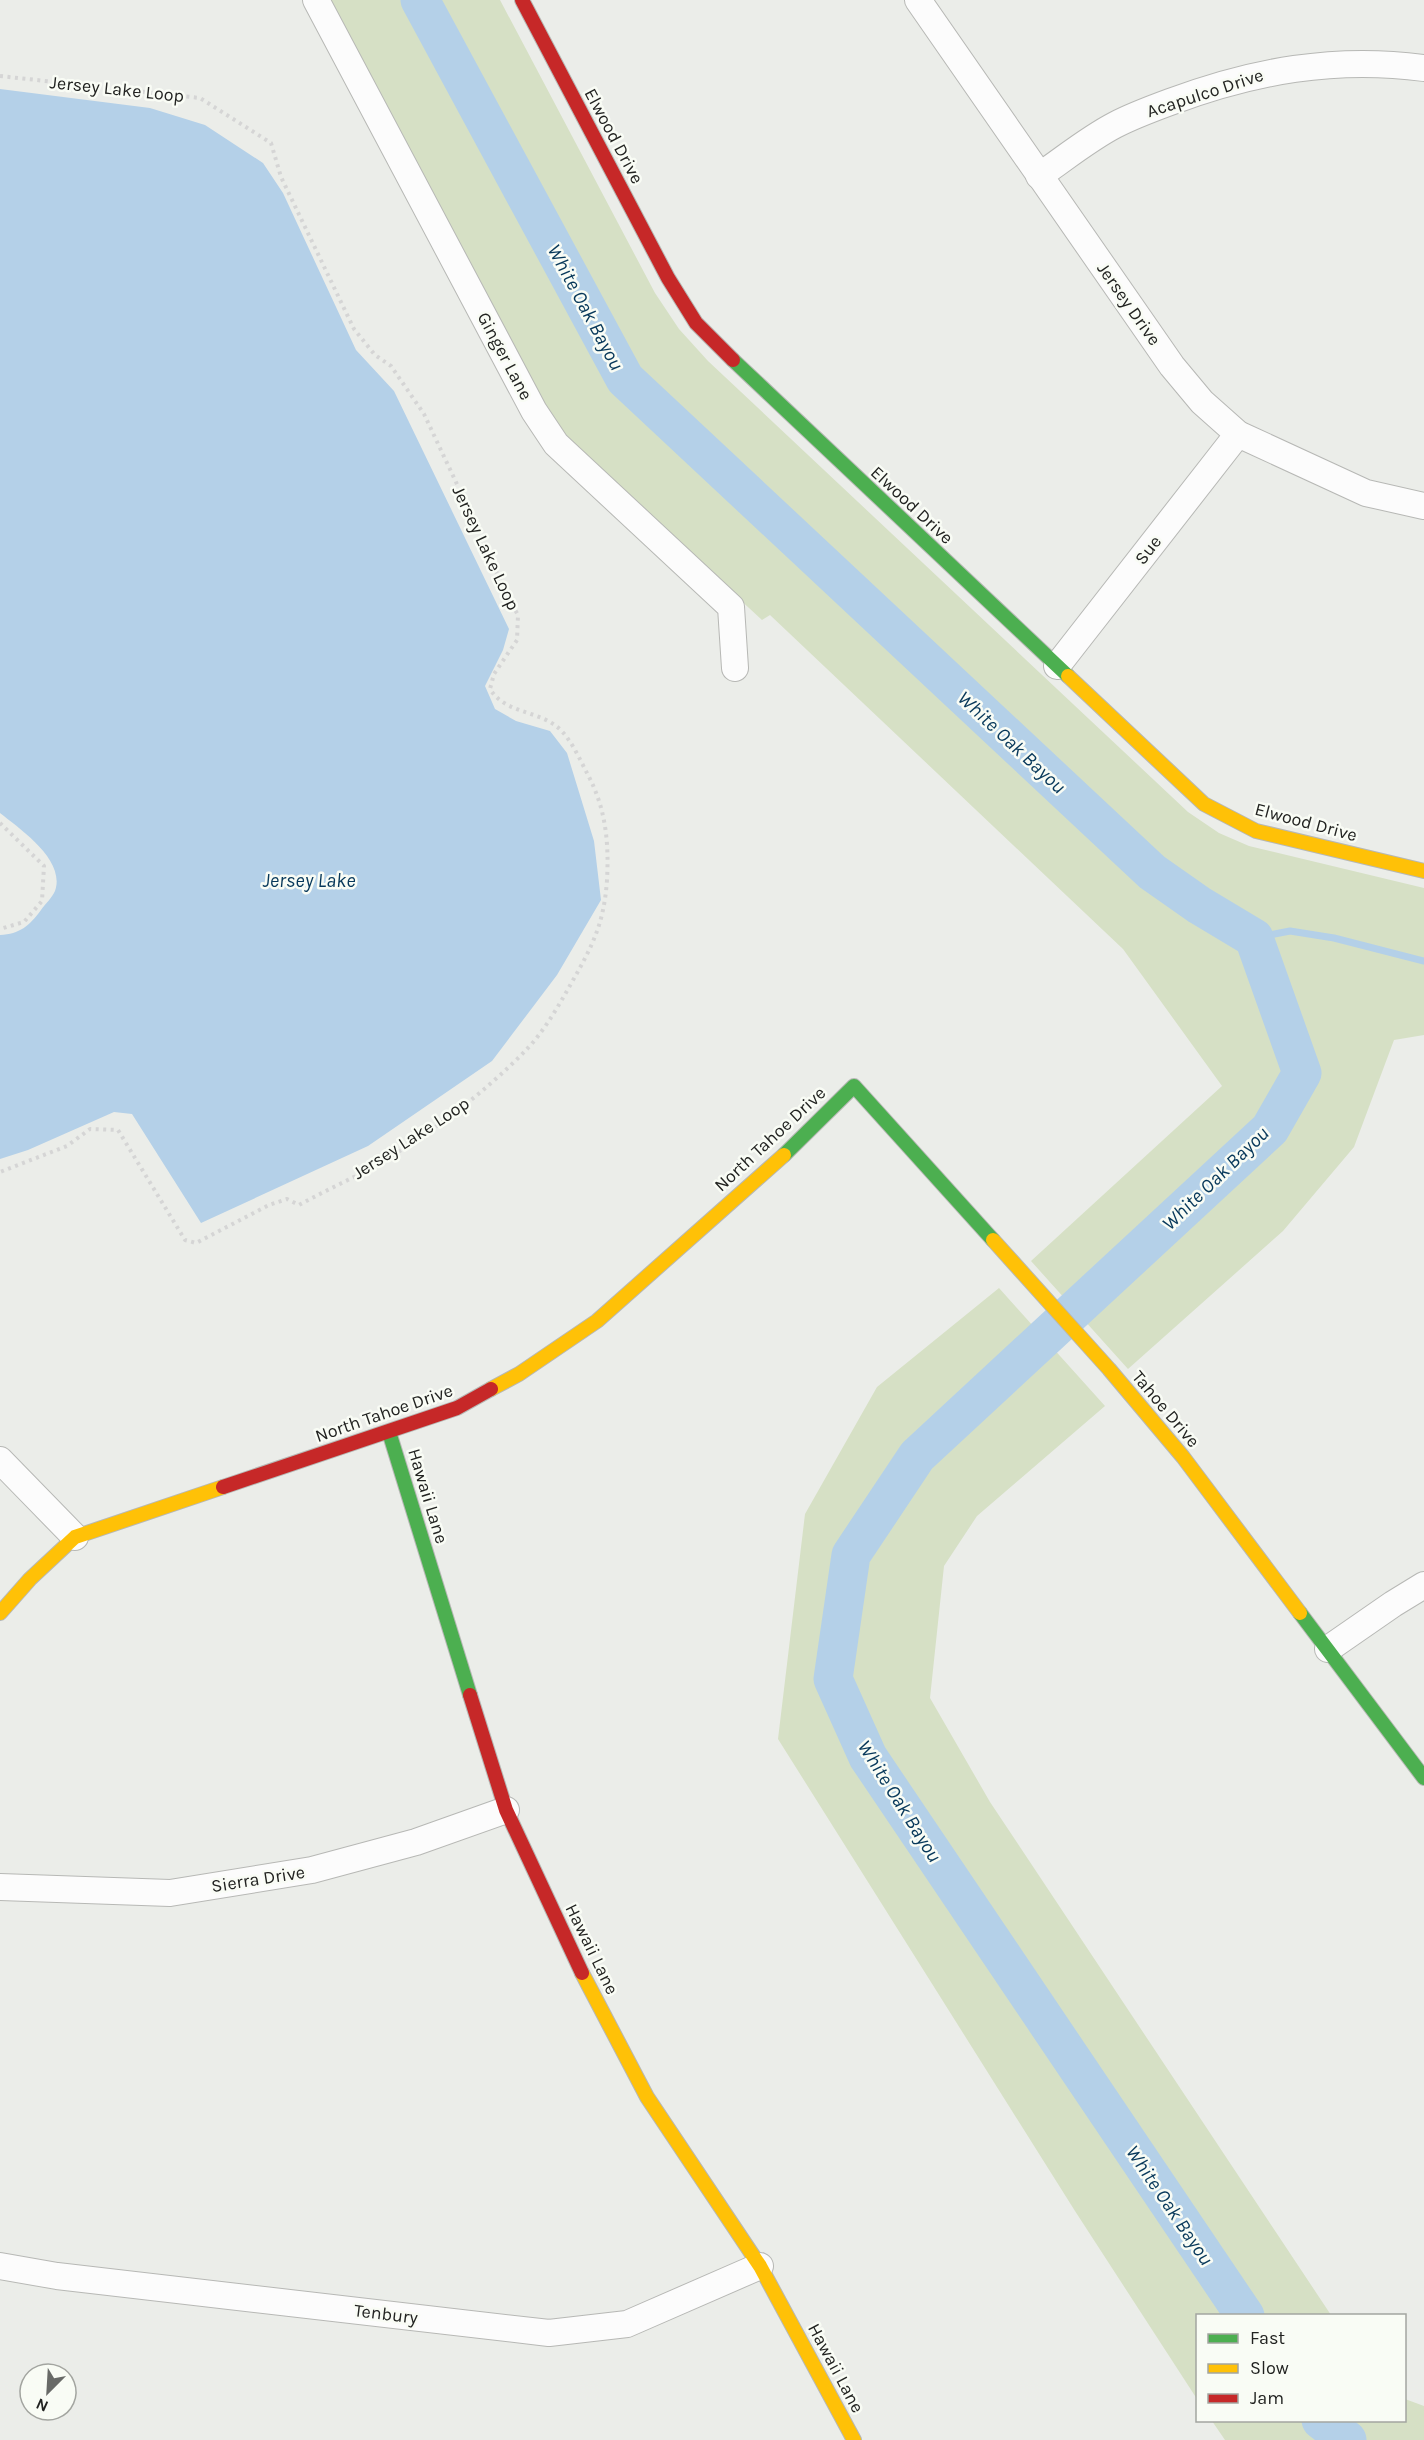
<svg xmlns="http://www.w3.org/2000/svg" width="1424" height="2440" viewBox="0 0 1424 2440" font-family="Karla,sans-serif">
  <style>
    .green { fill: #d6e0c5 }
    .water { fill: #b4d0e8 }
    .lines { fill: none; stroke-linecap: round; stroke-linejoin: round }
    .stream { stroke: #b4d0e8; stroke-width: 7 }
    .river { stroke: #b4d0e8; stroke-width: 39 }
    .street-casing { stroke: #b7b8b5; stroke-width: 28 }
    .fast-casing { stroke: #b7b8b5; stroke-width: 16 }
    .slow-casing { stroke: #b7b8b5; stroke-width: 16 }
    .jam-casing { stroke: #b7b8b5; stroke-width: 16 }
    .path { stroke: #d5d5d5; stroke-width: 4; stroke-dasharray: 3 4.5; stroke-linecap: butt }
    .street { stroke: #fcfcfc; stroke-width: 26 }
    .fast { stroke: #4caf50; stroke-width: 14 }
    .slow { stroke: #ffc107; stroke-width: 14 }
    .jam { stroke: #c62828; stroke-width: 14 }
    .labels { text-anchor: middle; stroke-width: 5; stroke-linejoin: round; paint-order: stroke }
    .street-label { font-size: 18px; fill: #222321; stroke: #f9fcf5 }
    .water-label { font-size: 20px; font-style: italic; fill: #07385a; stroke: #f9fcf5 }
  </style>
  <rect width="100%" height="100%" fill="#ebede9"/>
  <!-- green -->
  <g class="green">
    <polygon points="328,0 500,0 655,293 679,329 708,361 1188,812 1219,833 1249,846 1424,888 1424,1035 1394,1040 1354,1147 1283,1231 1128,1369 1031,1261 1222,1086 1123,949 770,615 762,620 574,446 556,425 540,398"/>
    <polygon points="999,1288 1105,1406 977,1516 944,1566 930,1698 990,1802 1331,2315 1198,2316 1197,2399 1075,2211 778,1739 805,1514 877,1387"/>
    <polygon points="1405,2399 1424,2406 1424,2440 1225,2440 1212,2421 1404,2420"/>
  </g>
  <!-- water -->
  <path class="water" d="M 0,89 L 150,108 L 205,125 L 263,163 L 283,193 L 356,350 L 394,391 L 509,629 L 503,650 L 485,686 L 495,709 L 516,721 L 550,731 L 567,753 L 594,841 L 601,900 L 557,975 L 492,1061 L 368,1146 L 201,1223 L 132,1114 L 114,1112 L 28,1150 L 0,1159 L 0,935 C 20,934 29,926 41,910 C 45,904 52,898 55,891 C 66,860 20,829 0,813 Z"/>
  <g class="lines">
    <!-- stream -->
    <polyline class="stream" points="1254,938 1290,931 1334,938 1424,961"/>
    <!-- river -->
    <g class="river">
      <polyline points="420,0 625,379 1152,872 1199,905 1254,938 1302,1073 1270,1129 917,1456 851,1555 833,1679 868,1757 1245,2316"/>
      <polyline points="1321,2420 1347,2440"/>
    </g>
    <defs>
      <g id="street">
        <polyline points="316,0 534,411 556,444 731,607 735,668"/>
        <polyline points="918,0 1172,366 1202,402 1238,434 1366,493 1424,506"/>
        <path d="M 1039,176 C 1064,159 1088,139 1115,125 C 1132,116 1151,109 1170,102 C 1253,71 1335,56 1424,68"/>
        <polyline points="1057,666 1238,434"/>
        <polyline points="0,1460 75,1537"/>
        <polyline points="1328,1649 1393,1604 1424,1585"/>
        <polyline points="0,1887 170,1893 312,1870 416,1842 506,1810"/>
        <polyline points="0,2266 57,2276 549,2333 627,2324 760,2266"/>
      </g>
      <g id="fast">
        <polyline points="733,360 1068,676"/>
        <polyline points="784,1155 854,1086 993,1240"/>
        <polyline points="389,1432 470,1695"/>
        <polyline points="1300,1613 1424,1778"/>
      </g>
      <g id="slow">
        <polyline points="1068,676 1204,804 1256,831 1424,871"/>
        <polyline points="993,1240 1109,1369 1183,1457 1300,1613"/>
        <polyline points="491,1389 519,1374 597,1321 784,1155"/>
        <polyline points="0,1613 30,1579 75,1537 223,1487"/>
        <polyline points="582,1973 647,2097 760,2266 854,2440"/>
      </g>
      <g id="jam">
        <polyline points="522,0 668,278 696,323 733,360"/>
        <polyline points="223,1487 457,1408 491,1389"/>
        <polyline points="470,1695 506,1810 582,1973"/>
      </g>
    </defs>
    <!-- street casing -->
    <use href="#street" class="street-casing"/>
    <!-- fast casing -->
    <use href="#fast" class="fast-casing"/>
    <!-- slow casing -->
    <use href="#slow" class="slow-casing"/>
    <!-- jam casing -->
    <use href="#jam" class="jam-casing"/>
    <!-- path -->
    <g class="path">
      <path d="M 0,76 L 200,98 L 271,143 L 281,177 L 354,329 L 375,355 L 391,366 L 424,414 L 471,514 L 508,598 L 518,615 L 517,640 L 494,674 L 490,689 C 505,713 535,710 556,726 C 570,736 580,760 588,775 C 606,809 609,843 607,880 C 604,923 593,945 572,982 C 559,1005 545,1030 527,1049 C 482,1096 417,1144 360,1174 C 340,1184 319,1194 299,1205 L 287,1199 L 269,1205 L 196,1243 L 185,1240 L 118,1130 L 90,1129 L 67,1146 L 0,1172"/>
      <polyline points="0,823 44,866 42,901 24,922 0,929"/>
    </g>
    <!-- street -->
    <use href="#street" class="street"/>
    <!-- fast -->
    <use href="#fast" class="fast"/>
    <!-- slow -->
    <use href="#slow" class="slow"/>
    <!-- jam -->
    <use href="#jam" class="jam"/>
  </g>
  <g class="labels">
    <!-- street labels -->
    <g class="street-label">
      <text transform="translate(117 89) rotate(6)" y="6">Jersey Lake Loop</text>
      <text transform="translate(1205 93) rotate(-18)" y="6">Acapulco Drive</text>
      <text transform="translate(614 136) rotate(62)" y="6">Elwood Drive</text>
      <text transform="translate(1129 304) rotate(55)" y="6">Jersey Drive</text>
      <text transform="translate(505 356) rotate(62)" y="6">Ginger Lane</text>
      <text transform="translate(912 505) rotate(43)" y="6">Elwood Drive</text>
      <text transform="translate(486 548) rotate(65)" y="6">Jersey Lake Loop</text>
      <text transform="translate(1148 550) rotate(-52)" y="6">Sue</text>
      <text transform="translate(1306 822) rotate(15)" y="6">Elwood Drive</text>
      <text transform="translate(411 1138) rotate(-33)" y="6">Jersey Lake Loop</text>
      <text transform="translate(770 1139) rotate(-43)" y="6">North Tahoe Drive</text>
      <text transform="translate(1166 1409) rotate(50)" y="6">Tahoe Drive</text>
      <text transform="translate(384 1413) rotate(-19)" y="6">North Tahoe Drive</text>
      <text transform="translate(428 1496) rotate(73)" y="6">Hawaii Lane</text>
      <text transform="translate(258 1879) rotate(-9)" y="6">Sierra Drive</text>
      <text transform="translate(592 1949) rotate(64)" y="6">Hawaii Lane</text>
      <text transform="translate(386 2314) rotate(7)" y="6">Tenbury</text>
      <text transform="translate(836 2368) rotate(62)" y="6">Hawaii Lane</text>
    </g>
    <!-- water labels -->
    <g class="water-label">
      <text transform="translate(586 307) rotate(62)" y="7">White Oak Bayou</text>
      <text transform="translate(1012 742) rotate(43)" y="7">White Oak Bayou</text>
      <text x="309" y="887">Jersey Lake</text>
      <text transform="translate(1215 1178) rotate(-44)" y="7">White Oak Bayou</text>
      <text transform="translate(900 1801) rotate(58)" y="7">White Oak Bayou</text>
      <text transform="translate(1170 2205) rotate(56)" y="7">White Oak Bayou</text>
    </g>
  </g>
  <!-- legend -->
  <rect x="1196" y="2314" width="210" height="108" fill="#f9fcf5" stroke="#a3a5a0" stroke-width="1.5"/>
  <rect x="1208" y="2334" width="30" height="9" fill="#4caf50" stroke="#a3a5a0" stroke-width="1.5"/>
  <text x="1250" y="2344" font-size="18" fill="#222321">Fast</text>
  <rect x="1208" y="2364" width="30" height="9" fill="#ffc107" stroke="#a3a5a0" stroke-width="1.5"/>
  <text x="1250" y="2374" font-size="18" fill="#222321">Slow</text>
  <rect x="1208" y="2394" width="30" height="9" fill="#c62828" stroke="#a3a5a0" stroke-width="1.5"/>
  <text x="1250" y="2404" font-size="18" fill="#222321">Jam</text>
  <!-- north arrow -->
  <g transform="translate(48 2392) rotate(204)"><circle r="28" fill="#f9fcf5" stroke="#a3a5a0" stroke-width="1.5"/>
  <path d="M0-4.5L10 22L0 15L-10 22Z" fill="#686a67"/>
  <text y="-9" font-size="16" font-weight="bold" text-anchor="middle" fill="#222321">N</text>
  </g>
</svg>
